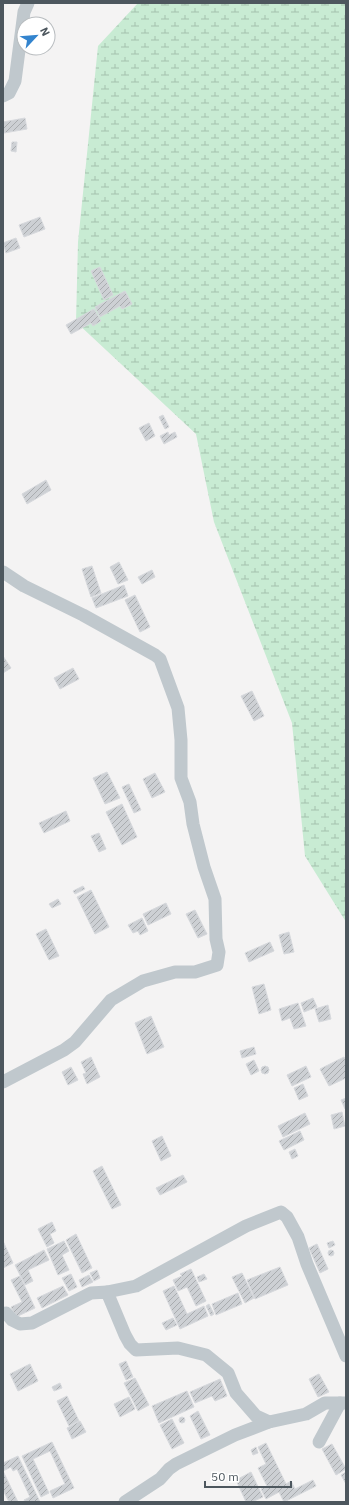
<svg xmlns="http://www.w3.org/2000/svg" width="349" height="1505" viewBox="0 0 349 1505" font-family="'IBM Plex Sans',sans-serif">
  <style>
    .wetland { fill: url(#wetland-marsh) }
    .building { fill: url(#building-hatch); stroke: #d7d9dd }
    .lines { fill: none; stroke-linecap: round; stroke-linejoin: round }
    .minor { stroke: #c0c8cd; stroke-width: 13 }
  </style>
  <defs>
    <pattern id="wetland-marsh" width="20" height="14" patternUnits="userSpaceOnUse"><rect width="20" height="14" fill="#c8ebd3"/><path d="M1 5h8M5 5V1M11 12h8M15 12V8" fill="none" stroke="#a5c1ae"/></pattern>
    <pattern id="building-hatch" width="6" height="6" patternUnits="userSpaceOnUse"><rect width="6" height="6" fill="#cdd0d4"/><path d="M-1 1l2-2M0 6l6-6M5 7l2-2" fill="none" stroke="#a9acaf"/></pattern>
  </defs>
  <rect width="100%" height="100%" fill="#f4f3f3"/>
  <!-- wetland -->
  <polygon class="wetland" points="138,3 346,3 346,922 305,856 292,723 214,522 196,434 76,322 78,242 98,46"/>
  <!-- building -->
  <g class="building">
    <polygon points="25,118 27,129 4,133 3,122"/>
    <polygon points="12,142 17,142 16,152 11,151"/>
    <polygon points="40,217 45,229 24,237 19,225"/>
    <polygon points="16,238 20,248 6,253 3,243"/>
    <polygon points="100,267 113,295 104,300 91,271"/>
    <polygon points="125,291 132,304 122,309 120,306 100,317 95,307"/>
    <polygon points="94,309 101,321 93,326 91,323 71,334 66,325"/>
    <polygon points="163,415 169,427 165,429 159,417"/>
    <polygon points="149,423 155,436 146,441 139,428"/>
    <polygon points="168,432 169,435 175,432 177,437 164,444 160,436"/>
    <polygon points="46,480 51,490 27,504 22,494"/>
    <polygon points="119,562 128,580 118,584 110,567"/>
    <polygon points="92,566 101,593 91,597 82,569"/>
    <polygon points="152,570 155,577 142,584 138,577"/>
    <polygon points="124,585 128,596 96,608 92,598"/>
    <polygon points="135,595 150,627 140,632 125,600"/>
    <polygon points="3,656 11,668 3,673"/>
    <polygon points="73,668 79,679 60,689 54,678"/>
    <polygon points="252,691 264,716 254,721 241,696"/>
    <polygon points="107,772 120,798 105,804 93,778"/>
    <polygon points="155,773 165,792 152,798 143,779"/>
    <polygon points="129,784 141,810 134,813 122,787"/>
    <polygon points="122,804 137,837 122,845 106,812"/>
    <polygon points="66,811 70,821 44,833 39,823"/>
    <polygon points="99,833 106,849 99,852 91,836"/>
    <polygon points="83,886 85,889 75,894 73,891"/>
    <polygon points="91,890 109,927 95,934 77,897"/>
    <polygon points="58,899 61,904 52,908 49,904"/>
    <polygon points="166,903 171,914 148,925 143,914"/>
    <polygon points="195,910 207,934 198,938 186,914"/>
    <polygon points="142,918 148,931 140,935 138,931 133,933 128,925"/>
    <polygon points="46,929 59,956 49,960 36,934"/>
    <polygon points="289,932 294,952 284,954 279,935"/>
    <polygon points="270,942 274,951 249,962 245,953"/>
    <polygon points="264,984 271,1010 259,1014 252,987"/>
    <polygon points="313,998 317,1007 304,1012 301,1003"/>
    <polygon points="298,1003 306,1026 294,1029 290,1018 282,1021 279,1009"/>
    <polygon points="328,1005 331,1019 319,1022 315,1009"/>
    <polygon points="151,1016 164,1047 147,1054 135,1023"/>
    <polygon points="254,1047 256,1054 242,1058 240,1051"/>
    <polygon points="91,1057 100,1077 87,1084 83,1074 86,1073 81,1062"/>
    <polygon points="344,1057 346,1061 346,1078 329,1086 320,1069"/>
    <polygon points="254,1060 259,1071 251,1075 246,1064"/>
    <circle cx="265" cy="1070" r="4"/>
    <polygon points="306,1066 311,1077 292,1086 287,1075"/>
    <polygon points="71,1067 78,1080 68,1085 62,1072"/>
    <polygon points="303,1084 308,1096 299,1100 294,1088"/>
    <polygon points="346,1098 346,1109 345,1109 341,1100"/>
    <polygon points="342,1112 345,1126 334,1129 331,1115"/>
    <polygon points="305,1113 310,1124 283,1137 278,1126"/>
    <polygon points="300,1131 304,1140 284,1150 279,1141"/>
    <polygon points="162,1136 171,1156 161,1161 152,1141"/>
    <polygon points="295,1149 298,1156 292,1159 289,1152"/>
    <polygon points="102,1166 121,1205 112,1209 93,1171"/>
    <polygon points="183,1175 187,1182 160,1195 156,1188"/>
    <polygon points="52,1222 56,1231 50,1234 54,1243 47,1247 38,1229"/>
    <polygon points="76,1234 92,1268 82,1273 66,1240"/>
    <polygon points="3,1241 13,1263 3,1268"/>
    <polygon points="64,1241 69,1251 62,1255 69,1270 58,1275 47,1249"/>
    <polygon points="333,1241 335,1245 329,1248 327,1243"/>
    <polygon points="317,1244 328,1269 320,1273 309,1248"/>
    <circle cx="331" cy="1253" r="3"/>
    <polygon points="44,1250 49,1260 28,1270 33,1281 25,1285 15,1265"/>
    <polygon points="280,1267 288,1285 255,1299 247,1280"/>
    <polygon points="191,1269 206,1301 196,1306 187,1287 178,1291 173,1280 182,1276 180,1274"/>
    <polygon points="97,1270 100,1278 94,1281 90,1273"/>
    <polygon points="242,1273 254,1298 245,1303 232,1277"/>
    <polygon points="71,1274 77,1287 69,1291 62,1278"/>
    <polygon points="204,1274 207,1279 199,1282 197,1277"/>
    <polygon points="89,1275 93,1282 82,1287 79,1280"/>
    <polygon points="20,1276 35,1308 16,1317 11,1307 22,1302 11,1280"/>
    <polygon points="63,1286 68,1295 42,1308 37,1298"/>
    <polygon points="174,1286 187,1314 204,1306 208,1316 180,1329 163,1291"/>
    <polygon points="238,1293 242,1304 216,1315 212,1304"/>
    <polygon points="209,1304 214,1314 211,1316 206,1306"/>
    <polygon points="173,1318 177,1325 166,1330 162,1323"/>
    <polygon points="126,1361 133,1377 126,1380 119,1364"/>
    <polygon points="30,1364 38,1381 18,1391 10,1374"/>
    <polygon points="319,1374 329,1392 318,1397 309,1379"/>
    <polygon points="135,1378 149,1405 138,1411 124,1383"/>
    <polygon points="220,1379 227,1396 215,1401 212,1396 195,1403 190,1392"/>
    <polygon points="60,1383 62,1388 54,1391 52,1387"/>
    <polygon points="187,1391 194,1407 159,1423 152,1406"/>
    <polygon points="67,1396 79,1421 69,1426 57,1401"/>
    <polygon points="129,1397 135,1409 120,1417 114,1404"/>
    <polygon points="198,1411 210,1435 201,1439 190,1416"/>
    <circle cx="182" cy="1420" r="3"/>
    <polygon points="172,1419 184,1443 172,1449 160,1425"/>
    <polygon points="80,1421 86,1432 72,1439 67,1428"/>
    <polygon points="52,1442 74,1488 53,1498 50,1491 65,1484 50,1451 33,1459 49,1493 41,1497 22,1456"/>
    <polygon points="266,1443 286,1484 291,1481 295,1489 313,1480 316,1486 284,1502 279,1492 266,1499 261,1489 267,1486 258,1468 266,1464 258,1447"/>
    <polygon points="332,1444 346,1469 336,1475 322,1449"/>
    <polygon points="256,1447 258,1453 253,1455 251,1450"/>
    <polygon points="18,1456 40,1502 25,1502 24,1500 30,1497 17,1469 13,1471 11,1467 3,1471 18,1502 9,1502 3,1490 3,1463"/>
    <polygon points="251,1472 263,1497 252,1502 246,1502 236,1480"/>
    <polygon points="346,1472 346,1484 341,1475"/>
  </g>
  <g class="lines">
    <!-- minor -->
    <g class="minor">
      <polyline points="3,96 9,93 15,81 24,12 28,3"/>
      <polyline points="3,572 24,586 83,615 155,655 160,659 178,708 181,740 181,778 190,802 193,824 204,867 215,899 216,939 219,952 217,965 195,972 175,972 143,981 111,1000 75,1042 64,1050 3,1082"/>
      <polyline points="107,1292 136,1286 246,1226 281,1212 287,1217 298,1237 307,1264 346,1356"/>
      <polyline points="3,1314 6,1313 12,1320 20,1324 32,1323 91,1293 107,1292 125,1335 130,1344 136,1350 178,1348 206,1355 228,1373 236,1393 256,1416 269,1422"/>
      <polyline points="319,1442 340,1403"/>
      <polyline points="125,1502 160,1479 169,1469 176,1464 235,1435 269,1422 306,1414 325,1403 346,1403"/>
    </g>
  </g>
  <!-- border -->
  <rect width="349" height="1505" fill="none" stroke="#4d575e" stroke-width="8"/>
  <!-- north arrow -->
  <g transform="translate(36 36) rotate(64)"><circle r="19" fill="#ffffff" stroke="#b8bcbf"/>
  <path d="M0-3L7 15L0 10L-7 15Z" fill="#3384ce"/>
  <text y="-6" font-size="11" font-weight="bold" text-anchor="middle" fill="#4d575e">N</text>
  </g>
  <!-- scale -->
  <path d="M205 1481v6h86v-6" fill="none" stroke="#4d575e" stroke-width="2"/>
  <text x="211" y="1481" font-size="12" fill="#4d575e" stroke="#ffffff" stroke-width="3" paint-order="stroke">50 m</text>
</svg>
